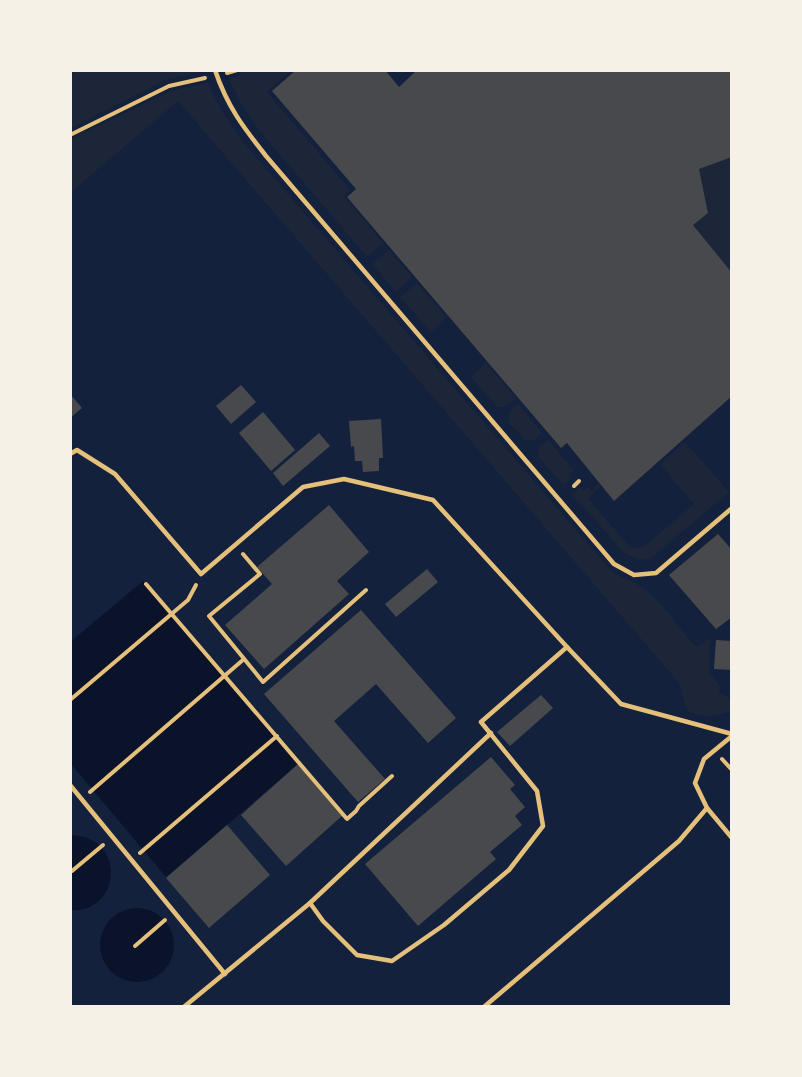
<svg xmlns="http://www.w3.org/2000/svg" width="802" height="1077" viewBox="0 0 802 1077" font-family="'Titillium Web',sans-serif">
  <style>
    .green { fill: #1d2539 }
    .water { fill: #0b132b }
    .building { fill: #48494c }
    .lines { fill: none; stroke-linecap: round; stroke-linejoin: round }
    .path { stroke: #e5c07b; stroke-width: 4 }
    .service { stroke: #e5c07b; stroke-width: 4.5 }
  </style>
  <rect width="100%" height="100%" fill="#14213d"/>
  <!-- green -->
  <g class="green">
    <polygon points="75,70 206,70 206,71 168,79 71,128 71,77"/>
    <polygon points="239,71 291,71 267,92 350,190 344,196 383,243 367,257 259,130 242,105 229,79 240,75"/>
    <path d="M 208,83 C 219,108 233,129 250,150 L 612,572 C 624,579 637,582 648,592 C 666,607 679,628 694,645 L 698,647 L 709,638 L 709,672 L 720,687 L 719,693 L 731,699 L 731,711 C 717,717 704,717 689,712 L 685,704 L 680,684 L 178,101 L 71,192 L 71,139 L 171,91 Z"/>
    <polygon points="731,157 731,273 693,225 708,213 699,169"/>
    <polygon points="389,250 412,277 396,292 372,264"/>
    <polygon points="417,283 446,317 431,332 400,297"/>
    <polygon points="486,363 516,398 504,407 497,407 471,377"/>
    <polygon points="518,404 542,433 533,441 525,440 508,421 509,412"/>
    <polygon points="548,440 574,471 570,474 571,478 563,485 538,456 539,447"/>
    <polygon points="685,442 729,492 650,559 639,560 624,553 583,506 571,495 580,487 583,491 588,487 591,491 599,484 600,486 588,499 630,547 641,548 646,545 694,504 660,464"/>
  </g>
  <!-- water -->
  <g class="water">
    <polygon points="143,581 298,764 166,877 71,764 70,642"/>
    <path d="M 70,835 C 128,836 121,914 70,910 Z"/>
    <circle cx="137" cy="945" r="37"/>
  </g>
  <!-- building -->
  <g class="building">
    <polygon points="296,70 385,70 399,87 417,70 732,70 732,157 699,169 708,213 693,225 732,273 732,396 614,501 567,443 561,448 347,197 356,189 272,91"/>
    <polygon points="241,385 256,402 231,424 216,406"/>
    <polygon points="70,394 82,408 70,418"/>
    <polygon points="263,412 295,450 271,471 239,433"/>
    <polygon points="381,419 383,458 379,458 379,471 363,472 362,461 355,461 354,446 351,447 349,421"/>
    <polygon points="319,433 330,446 283,486 273,473"/>
    <polygon points="329,505 369,552 337,581 349,594 264,669 225,625 272,584 257,567"/>
    <polygon points="718,534 732,550 732,617 716,629 669,575"/>
    <polygon points="427,569 438,582 396,617 385,604"/>
    <polygon points="361,610 456,718 428,743 376,684 334,721 385,779 358,802 264,694"/>
    <polygon points="716,640 732,641 732,670 714,669"/>
    <polygon points="541,695 553,708 510,746 497,732"/>
    <polygon points="491,757 515,785 510,789 525,807 515,816 522,825 490,852 496,859 418,926 365,864"/>
    <polygon points="298,764 343,815 286,866 241,815"/>
    <polygon points="227,825 270,875 209,928 166,878"/>
  </g>
  <g class="lines">
    <!-- path -->
    <g class="path">
      <polyline points="227,73 237,70"/>
      <polyline points="70,135 169,86 205,78"/>
      <polyline points="574,486 579,481"/>
      <polyline points="243,554 260,574 209,616 263,682 366,590"/>
      <polyline points="146,584 347,819 356,811 359,806 392,776"/>
      <polyline points="70,700 188,600 196,585"/>
      <polyline points="722,759 732,770"/>
      <polyline points="90,792 244,659"/>
      <polyline points="140,853 277,736"/>
      <polyline points="72,871 103,845"/>
      <polyline points="135,946 165,920"/>
    </g>
    <!-- service -->
    <g class="service">
      <path d="M 215,70 C 227,106 243,127 266,156 L 614,564 L 634,575 L 656,573 L 732,508"/>
      <polyline points="70,454 77,450 115,474 201,574 303,487 344,479 433,500 567,647"/>
      <polyline points="732,736 704,759 695,783 707,808 732,838"/>
      <polyline points="70,785 225,974"/>
      <polyline points="310,903 323,921 357,955 392,961 444,925 509,870 543,826 537,791 481,722 567,647 621,704 732,734"/>
      <polyline points="185,1006 310,903 491,733"/>
      <polyline points="485,1006 679,841 707,808"/>
    </g>
  </g>
  <!-- border -->
  <rect width="802" height="1077" fill="none" stroke="#f6f1e7" stroke-width="144"/>
</svg>
